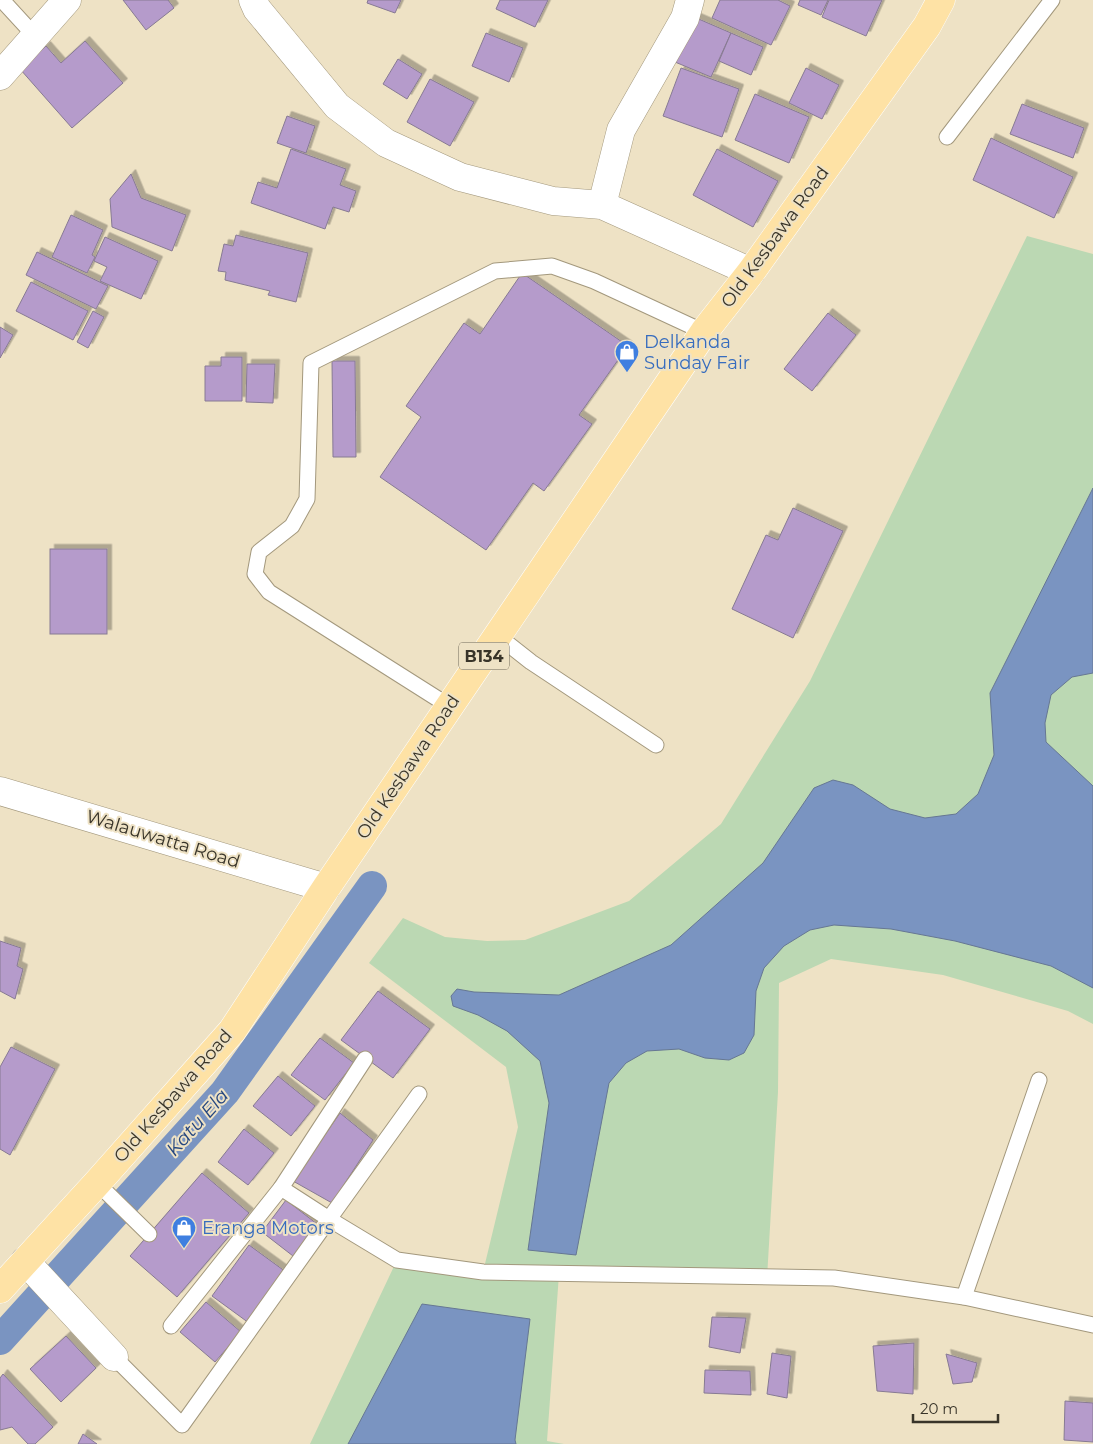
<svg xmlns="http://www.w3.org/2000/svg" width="1093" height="1444" viewBox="0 0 1093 1444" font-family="Montserrat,sans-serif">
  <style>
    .green { fill: #bbd8b3 }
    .water { fill: #7a94c1; stroke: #667793 }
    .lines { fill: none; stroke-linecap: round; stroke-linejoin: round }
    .canal { stroke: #7a94c1; stroke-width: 30 }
    .building { fill: #b59bcb; stroke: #877a93; filter: url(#shadow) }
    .service-casing { stroke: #a3987d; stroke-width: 17 }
    .minor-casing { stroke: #a3987d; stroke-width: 29 }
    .primary-casing { stroke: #fff; stroke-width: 29 }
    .service { stroke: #fff; stroke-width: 15 }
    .minor { stroke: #fff; stroke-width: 28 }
    .primary { stroke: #fee2a5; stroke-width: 28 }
    .labels { text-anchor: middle; stroke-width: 4; stroke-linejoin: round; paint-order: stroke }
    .shield { fill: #eee2c5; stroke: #6f6858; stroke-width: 1 }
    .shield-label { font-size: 16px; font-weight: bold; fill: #383429 }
    .street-label { font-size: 18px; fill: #383429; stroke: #eee2c5 }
    .shop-label { font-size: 18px; fill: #366cbe; stroke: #eee2c5; text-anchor: start }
    .water-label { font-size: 19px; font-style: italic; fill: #25467f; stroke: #eee2c5 }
  </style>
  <defs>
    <filter id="shadow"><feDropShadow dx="4.5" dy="-4.5" stdDeviation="0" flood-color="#0004"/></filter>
  </defs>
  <rect width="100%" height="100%" fill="#eee2c5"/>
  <!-- green -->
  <polygon class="green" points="1027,236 1093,254 1093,1024 1068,1011 943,975 831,959 779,983 778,1092 767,1278 559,1274 547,1441 564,1444 310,1444 397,1260 483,1272 518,1127 506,1067 369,963 403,918 445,937 487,941 525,940 629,901 721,824 810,681"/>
  <!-- water -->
  <g class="water">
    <polygon points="1093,488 1093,673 1072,677 1051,695 1045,723 1046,742 1093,786 1093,988 1051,966 955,941 891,929 834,925 810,930 784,946 764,968 756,991 754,1035 744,1053 729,1060 705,1058 679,1049 647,1051 626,1063 609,1083 576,1255 528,1250 549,1103 540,1061 507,1031 478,1015 453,1006 451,996 457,989 474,992 559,995 671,945 763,863 814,788 833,780 853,785 890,809 925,818 956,814 978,794 994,755 990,693"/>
    <polygon points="422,1304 530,1319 515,1440 516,1444 348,1444"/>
  </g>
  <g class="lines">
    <!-- canal -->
    <polyline class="canal" points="0,1340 225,1092 372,886"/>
  </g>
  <!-- building -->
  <g class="building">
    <polygon points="123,0 168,0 174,8 146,30"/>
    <polygon points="368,0 401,0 395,13 367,3"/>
    <polygon points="500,0 548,0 535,27 496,9"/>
    <polygon points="720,0 778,0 790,6 771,45 712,18"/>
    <polygon points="800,0 828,0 821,15 798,5"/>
    <polygon points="829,0 882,0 866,36 822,17"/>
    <polygon points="694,17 731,33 711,77 675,62"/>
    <polygon points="486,33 523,48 509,82 472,66"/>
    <polygon points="731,33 763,47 751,75 719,61"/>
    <polygon points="85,41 123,83 72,128 20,69 46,46 61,63"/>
    <polygon points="398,59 422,74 407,99 383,84"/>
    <polygon points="681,68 739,89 722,137 663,116"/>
    <polygon points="806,68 839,85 822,119 789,103"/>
    <polygon points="430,79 474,102 450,146 407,122"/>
    <polygon points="755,94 809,117 789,163 735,140"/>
    <polygon points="1022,104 1084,128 1073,158 1010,134"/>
    <polygon points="287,116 315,126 306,153 277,143"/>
    <polygon points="991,138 1073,177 1054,218 973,180"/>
    <polygon points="291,149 346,169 340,185 356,191 349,212 333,207 325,229 251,203 258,182 277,188"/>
    <polygon points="717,149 778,181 753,227 693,195"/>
    <polygon points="131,174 141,198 186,215 172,251 112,227 110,199"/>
    <polygon points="71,215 103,230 92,255 95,257 87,273 52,257"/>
    <polygon points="236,235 308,253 296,302 268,295 270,291 225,280 226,272 218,271 224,244 233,246"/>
    <polygon points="105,237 158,261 141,299 100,281 107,267 94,261"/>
    <polygon points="37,252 108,286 96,309 26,275"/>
    <polygon points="522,273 628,346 579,415 592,424 544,491 533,483 486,550 380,477 421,417 406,406 464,323 480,334"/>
    <polygon points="31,282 88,311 73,340 16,311"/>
    <polygon points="93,311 104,317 88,348 77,342"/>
    <polygon points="828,313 856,335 812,391 784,369"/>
    <polygon points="0,327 13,335 0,358"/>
    <polygon points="221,357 242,357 242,401 205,401 205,366 221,366"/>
    <polygon points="332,361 355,361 356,457 333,457"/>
    <polygon points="247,364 275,364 273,403 246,402"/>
    <polygon points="793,508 843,531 793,638 732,609 766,535 778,540"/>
    <rect x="50" y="549" width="57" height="85"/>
    <polygon points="0,941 21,948 17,966 23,969 15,999 0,991"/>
    <polygon points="378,991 430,1029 393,1078 341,1040"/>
    <polygon points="320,1038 354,1063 325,1100 291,1075"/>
    <polygon points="11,1047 55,1069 10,1155 0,1149 0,1067"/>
    <polygon points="278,1076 315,1106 291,1136 253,1106"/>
    <polygon points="340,1113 373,1140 332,1203 293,1181"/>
    <polygon points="244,1129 274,1153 248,1185 218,1162"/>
    <polygon points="202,1173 249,1213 177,1297 130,1256"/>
    <polygon points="286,1200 317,1224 293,1256 262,1232"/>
    <polygon points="249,1245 286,1272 249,1323 212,1296"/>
    <polygon points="206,1302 241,1332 215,1362 180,1332"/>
    <polygon points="712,1317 746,1318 740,1353 709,1347"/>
    <polygon points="66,1336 96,1368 61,1402 30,1369"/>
    <polygon points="914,1343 913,1394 877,1391 873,1346"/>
    <polygon points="772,1353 791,1356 787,1398 767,1394"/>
    <polygon points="946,1354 977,1363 972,1382 953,1384"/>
    <polygon points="705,1370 750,1371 751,1395 704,1393"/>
    <polygon points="3,1374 53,1427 35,1444 28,1444 12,1427 0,1430 0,1378"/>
    <polygon points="1065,1401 1093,1403 1093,1442 1064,1440"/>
    <polygon points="83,1434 97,1444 78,1444"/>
  </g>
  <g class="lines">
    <defs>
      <g id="service">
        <polyline points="2,0 35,36"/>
        <polyline points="947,137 1052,0"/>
        <polyline points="498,636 531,662 656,745"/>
        <polyline points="449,706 269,592 255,574 259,552 292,526 307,499 311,363 495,271 552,266 594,281 704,332"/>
        <polyline points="97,1183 149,1234"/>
        <polyline points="281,1188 365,1059"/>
        <polyline points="964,1297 1039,1080"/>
        <polyline points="171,1326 281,1188 329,1219 419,1094"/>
        <polyline points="114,1357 182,1425 329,1219 397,1260 483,1272 834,1278 964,1297 1093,1325"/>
      </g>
      <g id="minor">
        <polyline points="253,0 257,9 337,106 386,143 460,177 553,201 602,205 751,272"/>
        <polyline points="0,76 67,0"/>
        <polyline points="602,205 621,130 685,18 690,0"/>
        <polyline points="0,791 326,888"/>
        <polyline points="25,1261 114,1357"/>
      </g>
      <polyline id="primary" points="0,1289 97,1183 232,1031 326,888 704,332 751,272 927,26 941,0"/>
    </defs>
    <!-- service casing -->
    <use href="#service" class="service-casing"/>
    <!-- minor casing -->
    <use href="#minor" class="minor-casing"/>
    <!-- primary casing -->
    <use href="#primary" class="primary-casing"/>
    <!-- service -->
    <use href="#service" class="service"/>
    <!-- minor -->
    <use href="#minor" class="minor"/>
    <!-- primary -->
    <use href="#primary" class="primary"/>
  </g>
  <!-- icons -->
  <defs>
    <symbol id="shop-pin" viewBox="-11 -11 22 30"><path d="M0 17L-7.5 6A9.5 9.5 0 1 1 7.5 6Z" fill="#3f7fe0" stroke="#eee2c5"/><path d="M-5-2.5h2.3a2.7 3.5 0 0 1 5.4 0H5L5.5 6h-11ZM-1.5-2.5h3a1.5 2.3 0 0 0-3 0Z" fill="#fff"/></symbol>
  </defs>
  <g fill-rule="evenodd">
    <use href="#shop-pin" x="613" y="338" width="28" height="38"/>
    <use href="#shop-pin" x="170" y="1214" width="28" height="38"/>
  </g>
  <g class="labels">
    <!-- shield labels -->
    <rect class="shield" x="459" y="642.5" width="50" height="27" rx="4"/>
    <g class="shield-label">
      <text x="484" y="662">B134</text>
    </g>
    <!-- street labels -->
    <g class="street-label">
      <text transform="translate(775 237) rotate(-54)" y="6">Old Kesbawa Road</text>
      <text transform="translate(408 767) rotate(-56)" y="6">Old Kesbawa Road</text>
      <text transform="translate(163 839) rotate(17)" y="6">Walauwatta Road</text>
      <text transform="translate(173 1096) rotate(-49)" y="6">Old Kesbawa Road</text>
    </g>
    <!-- shop labels -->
    <g class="shop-label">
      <text x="644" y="348">Delkanda<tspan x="644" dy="21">Sunday Fair</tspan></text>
      <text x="202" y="1234">Eranga Motors</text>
    </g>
    <!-- water labels -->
    <g class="water-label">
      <text transform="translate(197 1122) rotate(-48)" y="7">Katu Ela</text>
    </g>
  </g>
  <!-- scale -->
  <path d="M913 1414v8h85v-8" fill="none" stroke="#383429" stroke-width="2.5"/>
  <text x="920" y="1414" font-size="15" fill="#383429" stroke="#eee2c5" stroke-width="4" paint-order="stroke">20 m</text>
</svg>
